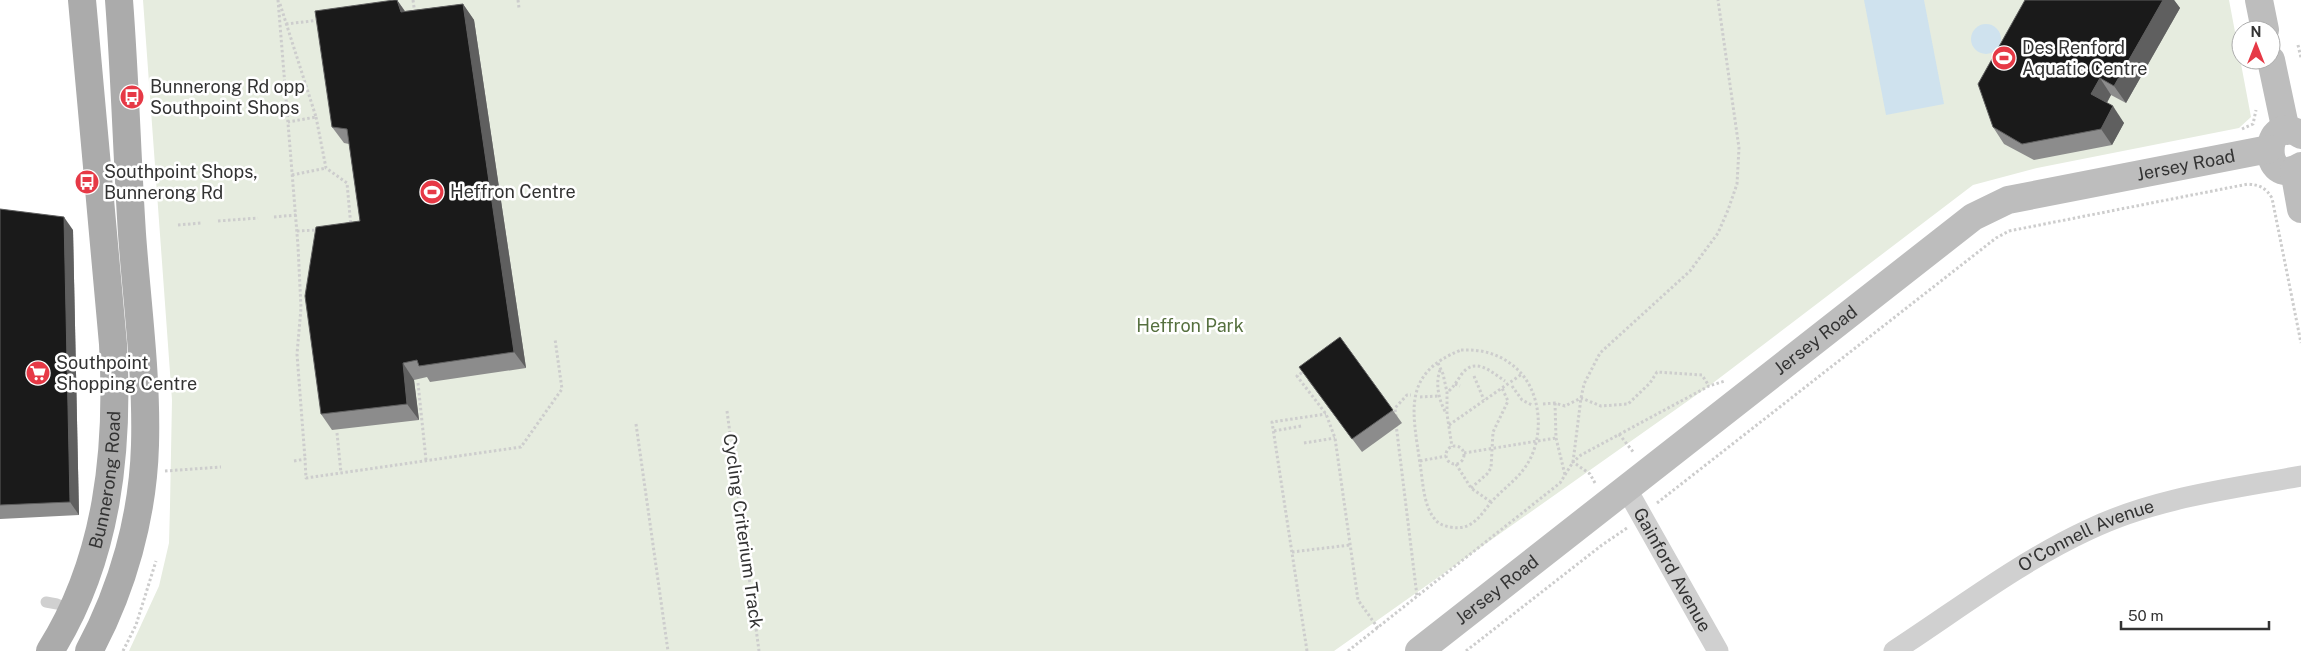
<svg xmlns="http://www.w3.org/2000/svg" width="2301" height="651" viewBox="0 0 2301 651" font-family="'Public Sans',sans-serif">
  <style>
    .green { fill: #e6ecdf }
    .water { fill: #cfe2ee }
    .lines { fill: none; stroke-linecap: round; stroke-linejoin: round }
    .path { stroke: #cdcdcd; stroke-width: 3; stroke-dasharray: 2.5 2.5; stroke-linecap: butt }
    .lane { stroke: #d0d0d0; stroke-width: 11 }
    .street { stroke: #d0d0d0; stroke-width: 21 }
    .secondary { stroke: #bdbdbd; stroke-width: 28 }
    .primary { stroke: #ababab; stroke-width: 28 }
    .wall { fill: #8c8c8c }
    .shaded-wall { fill: #5f5f5f }
    .building { fill: #1a1a1a; stroke: #5f5f5f }
    .labels { text-anchor: middle; stroke-width: 5; stroke-linejoin: round; paint-order: stroke }
    .poi-label { font-size: 18px; fill: #333; stroke: #fff; text-anchor: start }
    .street-label { font-size: 18px; fill: #333; stroke: #fff }
    .park-label { font-size: 18px; fill: #56703f; stroke: #fff }
  </style>
  <rect width="100%" height="100%" fill="#fff"/>
  <!-- green -->
  <polygon class="green" points="143,0 2229,0 2251,117 2239,128 2037,168 1973,185 1709,386 1334,651 129,651 159,586 169,543 170,506 172,400"/>
  <!-- water -->
  <g class="water">
    <polygon points="1864,0 1924,0 1944,104 1886,115"/>
    <circle cx="1986" cy="39" r="15"/>
  </g>
  <g class="lines">
    <!-- path -->
    <g class="path">
      <polyline points="278,0 298,246 301,308 297,354 305,459"/>
      <polyline points="413,0 415,14"/>
      <polyline points="518,0 519,8"/>
      <polyline points="280,4 316,117 288,122"/>
      <polyline points="286,24 320,20"/>
      <polyline points="2298,45 2301,58"/>
      <polyline points="316,117 326,168 347,183 351,227"/>
      <polyline points="2242,129 2253,124 2256,110"/>
      <polyline points="292,175 326,168"/>
      <polyline points="274,217 296,215"/>
      <polyline points="218,221 258,218"/>
      <polyline points="178,225 201,223"/>
      <polyline points="297,231 317,230"/>
      <path d="M 1461,350 C 1482,349 1501,354 1517,369 C 1542,392 1545,438 1526,466 C 1518,478 1507,486 1497,496 C 1482,510 1476,532 1450,527 C 1444,526 1438,524 1434,518 C 1423,504 1423,481 1420,464 C 1413,412 1401,374 1461,350 Z"/>
      <polyline points="1438,363 1443,374 1447,392 1447,414 1452,447"/>
      <polyline points="1306,370 1297,376 1326,414 1335,438 1358,600 1378,628"/>
      <path d="M 1440,370 C 1435,384 1439,401 1446,413"/>
      <polyline points="1474,376 1484,400"/>
      <polyline points="418,383 426,460"/>
      <polyline points="1455,384 1460,386"/>
      <polyline points="1512,386 1522,400 1532,405"/>
      <path d="M 1449,391 C 1454,386 1457,381 1461,375 C 1475,356 1490,371 1505,381"/>
      <polyline points="1420,397 1438,396"/>
      <polyline points="1555,403 1556,438 1565,475"/>
      <polyline points="1543,404 1555,403 1565,406 1581,398 1601,406 1628,404 1650,383 1657,372 1702,375 1709,386"/>
      <polyline points="727,411 759,651"/>
      <polyline points="1396,417 1395,408 1407,395 1411,395"/>
      <polyline points="636,424 668,651"/>
      <polyline points="1396,424 1417,596"/>
      <polyline points="1449,425 1522,374"/>
      <polyline points="1274,431 1301,426"/>
      <polyline points="337,433 341,473"/>
      <polyline points="1619,434 1634,453"/>
      <polyline points="1304,443 1335,438"/>
      <circle cx="1455" cy="455" r="9"/>
      <polyline points="1464,453 1556,438"/>
      <polyline points="294,461 305,459 306,478 521,447 562,389 555,339"/>
      <polyline points="1420,461 1446,456"/>
      <polyline points="1456,464 1471,488 1491,502"/>
      <polyline points="165,471 221,467"/>
      <polyline points="1595,483 1590,474 1573,462 1581,455 1709,386 1725,381"/>
      <polyline points="1471,488 1487,474 1491,468 1493,432 1508,401 1502,388"/>
      <path d="M 1657,503 L 1996,238 L 2009,231 L 2248,184 C 2260,185 2266,188 2272,198 L 2301,343"/>
      <polyline points="1292,552 1350,545"/>
      <polyline points="123,651 136,625 156,561"/>
      <polyline points="1307,651 1272,422 1326,414"/>
      <polyline points="1348,651 1560,483 1573,462 1581,398 1584,384 1600,353 1690,271 1718,233 1728,210 1737,184 1739,148 1718,0"/>
      <polyline points="1466,651 1602,545 1627,528"/>
    </g>
    <!-- lane -->
    <polyline class="lane" points="46,602 57,604 72,610"/>
    <!-- street -->
    <g class="street">
      <path id="s1" d="M 1626,488 L 1718,651"/>
      <path id="s2" d="M 1894,651 C 1957,610 2019,562 2088,530 C 2154,498 2230,489 2301,476"/>
    </g>
    <!-- secondary -->
    <g class="secondary">
      <polyline points="2259,0 2265,30"/>
      <polyline points="2271,60 2286,131"/>
      <path d="M 2301,135 C 2261,108 2260,192 2301,166"/>
      <polyline points="2294,170 2301,209"/>
      <path id="s3" d="M 1419,651 L 1973,217 L 2008,200 L 2269,149"/>
    </g>
    <!-- primary -->
    <g class="primary">
      <path id="s4" d="M 50,651 C 108,559 119,450 113,344 L 82,0"/>
      <path d="M 89,651 C 123,588 143,516 145,445 C 147,375 137,304 132,234 C 127,156 125,78 119,0"/>
    </g>
  </g>
  <!-- wall -->
  <g class="wall">
    <polygon points="397,0 405,11 463,4 474,20 526,368 430,382 427,377 414,380 419,420 332,430 321,414 360,221 349,144 344,143 332,127"/>
    <polygon points="2025,0 2174,0 2180,8 2126,103 2111,95 2107,103 2124,123 2112,145 2034,160 2004,144 1993,127"/>
    <polygon points="0,209 73,230 79,515 0,519"/>
    <polygon points="1340,337 1402,423 1362,452 1308,380"/>
  </g>
  <!-- shaded-wall -->
  <g class="shaded-wall">
    <polygon points="397,0 408,16 401,12"/>
    <polygon points="2163,0 2174,0 2180,8 2126,103 2114,86"/>
    <polygon points="463,4 474,20 526,368 514,352"/>
    <polygon points="2100,78 2111,95 2102,111 2091,94"/>
    <polygon points="2113,106 2124,123 2112,145 2101,129"/>
    <polygon points="64,217 73,230 79,515 70,502"/>
    <polygon points="403,363 414,380 419,420 407,404"/>
  </g>
  <!-- building -->
  <g class="building">
    <polygon points="394,0 397,0 401,12 463,4 514,352 419,366 417,360 403,363 407,404 321,414 305,296 316,227 360,221 347,129 332,127 315,11"/>
    <polygon points="2025,0 2163,0 2114,86 2100,78 2091,94 2113,106 2101,129 2022,144 1993,127 1978,84"/>
    <polygon points="0,209 64,217 70,502 0,505"/>
    <polygon points="1340,337 1393,410 1352,439 1299,367"/>
  </g>
  <!-- icons -->
  <defs>
    <symbol id="stadium-disc" viewBox="-11 -11 22 22"><circle r="9.5" fill="#e63946" stroke="#fff"/><path d="M0-5a6.5 5 0 1 0 0 10a6.5 5 0 1 0 0-10ZM-3.5-1.8h7v3.6h-7Z" fill="#fff"/></symbol>
    <symbol id="bus-disc" viewBox="-11 -11 22 22"><circle r="9.5" fill="#e63946" stroke="#fff"/><path d="M-5-6H5V4H4V6H2V4H-2V6H-4V4H-5ZM-3.5-4V0h7V-4ZM-3.5 1.2v1.5H-2V1.2ZM2 1.2v1.5H3.5V1.2Z" fill="#fff"/></symbol>
    <symbol id="supermarket-disc" viewBox="-11 -11 22 22"><circle r="9.5" fill="#e63946" stroke="#fff"/><path d="M-6-5.5h2.5l.6 2H6L4.5 2H-2.5L-4.4-4H-6ZM-1.5 3.2a1.3 1.3 0 1 0 .1 0ZM3 3.2a1.3 1.3 0 1 0 .1 0Z" fill="#fff"/></symbol>
  </defs>
  <g fill-rule="evenodd">
    <use href="#stadium-disc" x="1990" y="44" width="28" height="28"/>
    <use href="#bus-disc" x="118" y="83" width="28" height="28"/>
    <use href="#bus-disc" x="73" y="168" width="28" height="28"/>
    <use href="#stadium-disc" x="418" y="178" width="28" height="28"/>
    <use href="#supermarket-disc" x="24" y="359" width="28" height="28"/>
  </g>
  <g class="labels">
    <!-- poi labels -->
    <g class="poi-label">
      <text x="2022" y="54">Des Renford<tspan x="2022" dy="21">Aquatic Centre</tspan></text>
      <text x="150" y="93">Bunnerong Rd opp<tspan x="150" dy="21">Southpoint Shops</tspan></text>
      <text x="104" y="178">Southpoint Shops,<tspan x="104" dy="21">Bunnerong Rd</tspan></text>
      <text x="450" y="198">Heffron Centre</text>
      <text x="56" y="369">Southpoint<tspan x="56" dy="21">Shopping Centre</tspan></text>
    </g>
    <!-- street labels -->
    <g class="street-label">
      <text dy="6" stroke="none"><textPath href="#s3" startOffset="924">Jersey Road</textPath></text>
      <text dy="6" stroke="none"><textPath href="#s3" startOffset="504">Jersey Road</textPath></text>
      <text dy="6" stroke="none"><textPath href="#s4" startOffset="182">Bunnerong Road</textPath></text>
      <text transform="translate(743 531) rotate(82)" y="6">Cycling Criterium Track</text>
      <text dy="6" stroke="none"><textPath href="#s2" startOffset="225">O'Connell Avenue</textPath></text>
      <text dy="6" stroke="none"><textPath href="#s1" startOffset="94">Gainford Avenue</textPath></text>
      <text dy="6" stroke="none"><textPath href="#s3" startOffset="99">Jersey Road</textPath></text>
    </g>
    <!-- park labels -->
    <g class="park-label">
      <text x="1190" y="332">Heffron Park</text>
    </g>
  </g>
  <!-- north arrow -->
  <g transform="translate(2256 45)"><circle r="24" fill="#ffffff" stroke="#adadad"/>
  <path d="M0-4L9 19L0 12L-9 19Z" fill="#e63946"/>
  <text y="-8" font-size="14" font-weight="bold" text-anchor="middle" fill="#333333">N</text>
  </g>
  <!-- scale -->
  <path d="M2121 621v8h148v-8" fill="none" stroke="#333333" stroke-width="2.5"/>
  <text x="2128" y="621" font-size="15" fill="#333333" stroke="#ffffff" stroke-width="4" paint-order="stroke">50 m</text>
</svg>
